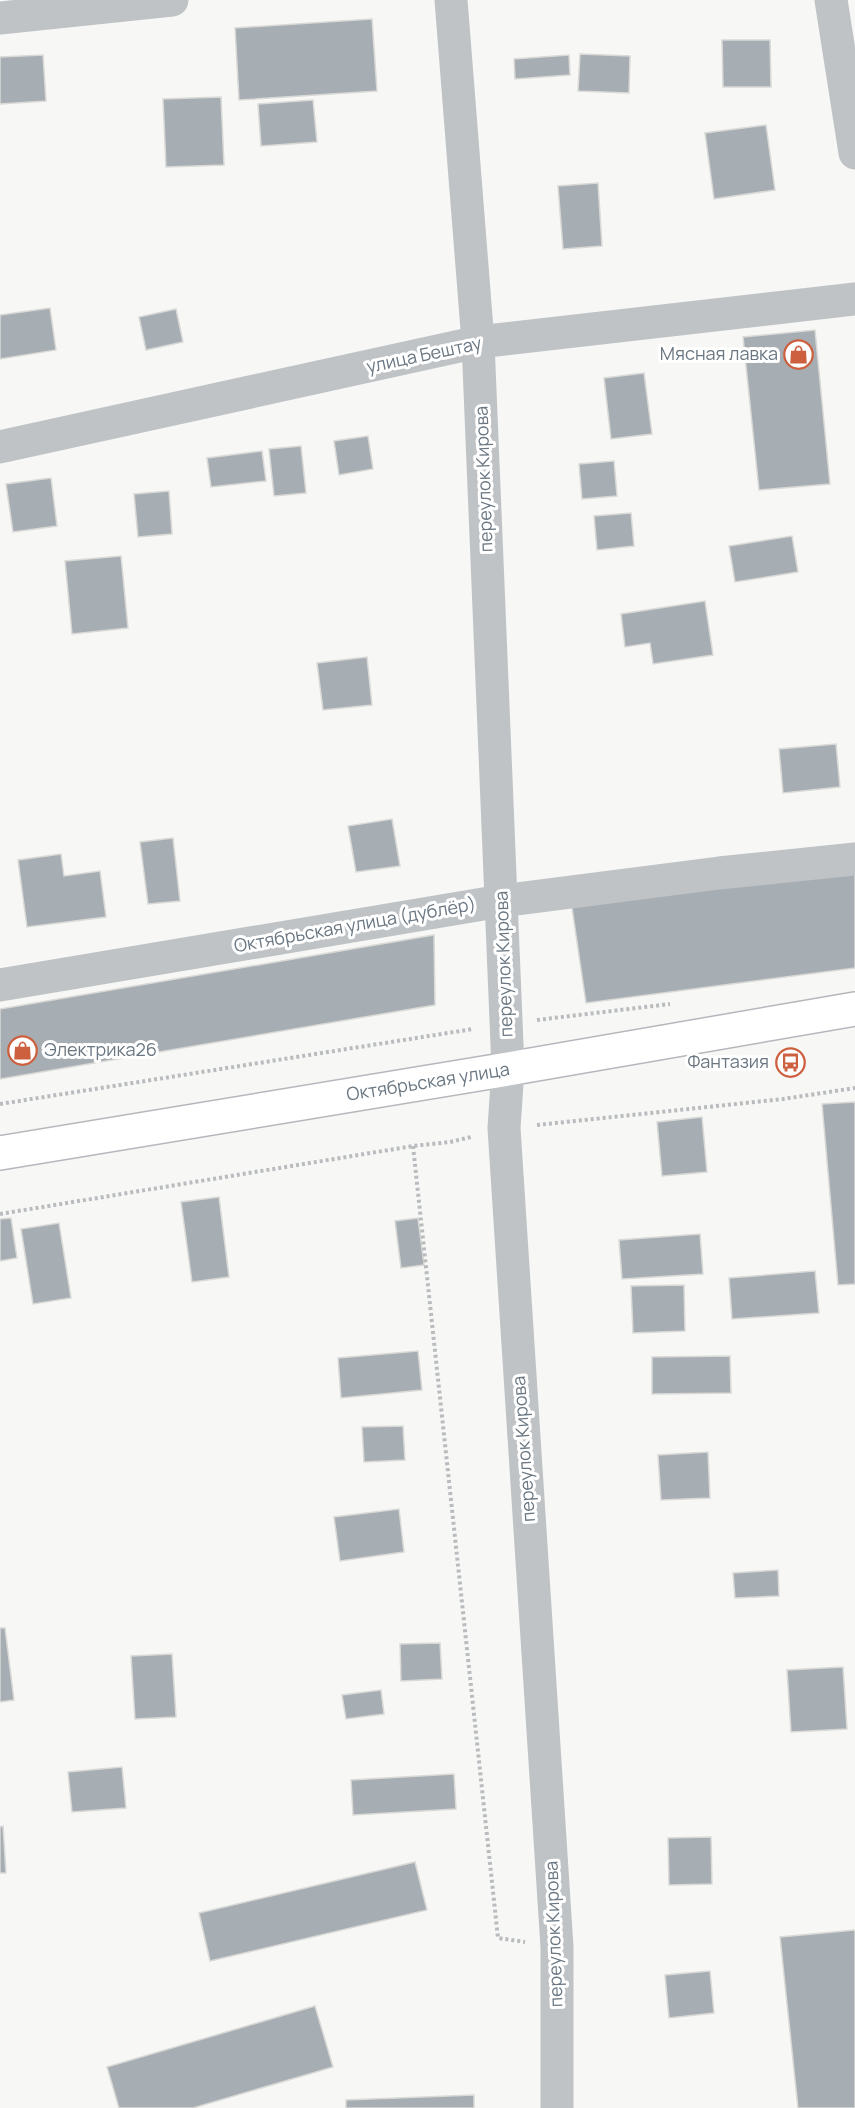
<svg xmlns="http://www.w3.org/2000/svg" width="855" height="2108" viewBox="0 0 855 2108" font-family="Manrope,sans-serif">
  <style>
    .building { fill: #a7aeb3; stroke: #d9d9d7; stroke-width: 1.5 }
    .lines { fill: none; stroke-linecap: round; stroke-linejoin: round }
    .secondary-casing { stroke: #b4b8bc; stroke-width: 36 }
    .path { stroke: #b9bcbe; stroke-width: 4; stroke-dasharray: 3 3; stroke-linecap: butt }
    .minor { stroke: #bfc3c6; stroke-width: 33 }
    .secondary { stroke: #fff; stroke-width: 33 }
    .labels { text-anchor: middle; stroke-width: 6; stroke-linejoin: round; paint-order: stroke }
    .poi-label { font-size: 18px; fill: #6a7782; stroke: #fff; text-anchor: end }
    .street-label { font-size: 18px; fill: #6a7782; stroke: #fff }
  </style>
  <rect width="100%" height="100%" fill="#f7f7f5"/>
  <!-- building -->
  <g class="building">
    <polygon points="372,19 377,91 239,100 235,28"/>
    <polygon points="722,40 770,40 771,87 723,87"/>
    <polygon points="580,54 630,56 629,93 578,91"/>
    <polygon points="43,55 46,101 0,104 0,57"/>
    <polygon points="569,55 570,75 515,79 514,59"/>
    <polygon points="221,97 224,165 166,167 163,99"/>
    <polygon points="313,100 317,142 261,146 258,104"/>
    <polygon points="766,125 775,190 714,199 705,133"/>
    <polygon points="598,183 602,246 563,249 558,186"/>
    <polygon points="50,308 56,350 0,359 0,315"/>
    <polygon points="176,309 183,342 146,350 139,317"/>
    <polygon points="815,330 830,484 759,490 743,337"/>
    <polygon points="644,373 652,434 611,439 604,378"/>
    <polygon points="368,436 373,469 339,475 334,441"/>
    <polygon points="301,446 306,493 274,496 269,449"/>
    <polygon points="262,451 266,481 211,487 207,458"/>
    <polygon points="614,461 617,496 582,499 579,464"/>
    <polygon points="51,478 57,526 13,532 6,484"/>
    <polygon points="169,491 172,534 138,537 134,494"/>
    <polygon points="631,513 634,546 597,550 594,516"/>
    <polygon points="792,536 798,572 735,582 729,546"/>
    <polygon points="121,556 128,628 72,634 65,561"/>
    <polygon points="705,601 713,655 653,664 650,643 625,647 621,614"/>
    <polygon points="367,657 372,705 323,710 317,663"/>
    <polygon points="836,744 840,787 783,793 779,749"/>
    <polygon points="392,819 400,866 356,872 348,826"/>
    <polygon points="173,838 180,901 148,904 140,842"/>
    <polygon points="61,854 64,876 100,871 106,917 27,927 18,860"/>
    <polygon points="855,872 855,968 586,1003 571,901"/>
    <polygon points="434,935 435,1005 0,1079 0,1009"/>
    <polygon points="855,1102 855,1284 838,1285 822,1104"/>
    <polygon points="702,1117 707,1172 662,1176 657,1122"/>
    <polygon points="219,1197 229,1277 192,1282 181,1202"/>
    <polygon points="11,1218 17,1258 0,1261 0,1219"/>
    <polygon points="418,1218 424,1265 401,1268 395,1221"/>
    <polygon points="59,1223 71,1298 33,1304 21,1229"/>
    <polygon points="700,1234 703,1274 622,1279 619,1240"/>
    <polygon points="815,1271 819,1313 732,1319 729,1278"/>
    <polygon points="684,1285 685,1331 633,1333 631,1286"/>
    <polygon points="418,1351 422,1390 341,1398 338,1358"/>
    <polygon points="730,1356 731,1393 652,1394 652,1357"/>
    <polygon points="403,1426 405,1460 364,1462 362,1427"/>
    <polygon points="708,1452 710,1498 661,1500 658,1455"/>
    <polygon points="399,1509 404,1552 340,1561 334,1517"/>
    <polygon points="778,1570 779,1596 735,1598 733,1573"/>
    <polygon points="0,1628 5,1628 14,1700 0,1702"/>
    <polygon points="440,1643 442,1679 401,1681 400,1644"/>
    <polygon points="172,1654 176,1717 135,1719 131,1656"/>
    <polygon points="843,1667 847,1729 791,1732 787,1670"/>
    <polygon points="381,1690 384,1714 346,1719 342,1695"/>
    <polygon points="122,1767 126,1808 72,1812 68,1772"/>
    <polygon points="454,1774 456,1809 353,1815 351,1780"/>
    <polygon points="3,1826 6,1873 0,1873 0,1827"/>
    <polygon points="711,1837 712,1884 669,1885 668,1838"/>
    <polygon points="415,1862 427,1910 210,1961 199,1913"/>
    <polygon points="855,1930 855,2108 798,2108 780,1937"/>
    <polygon points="710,1971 714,2013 669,2018 665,1975"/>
    <polygon points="315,2006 333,2067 193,2108 119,2108 107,2067"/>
    <polygon points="474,2095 474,2108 346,2108 346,2100"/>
  </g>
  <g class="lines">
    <defs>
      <polyline id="secondary" points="0,1153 508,1069 855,1009"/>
    </defs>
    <!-- secondary casing -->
    <use href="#secondary" class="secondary-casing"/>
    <!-- path -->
    <g class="path">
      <polyline points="537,1020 670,1004"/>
      <polyline points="0,1104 473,1029"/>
      <polyline points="537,1125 783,1099 855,1088"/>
      <polyline points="413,1146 498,1938 525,1942"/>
      <polyline points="0,1214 413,1146 450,1142 471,1137"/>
    </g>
    <!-- minor -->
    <g class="minor">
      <polyline points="451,0 478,342 508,1069 504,1128 557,1947 557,2108"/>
      <polyline points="831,0 855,153"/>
      <polyline points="0,18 172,0"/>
      <polyline points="0,447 478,342 855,299"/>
      <polyline points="0,985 501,901 719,873 855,859"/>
    </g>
    <!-- secondary -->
    <use href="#secondary" class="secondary"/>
  </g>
  <!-- icons -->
  <defs>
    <symbol id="shop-ring" viewBox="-11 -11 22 22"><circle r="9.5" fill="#fff" stroke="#cd603f" stroke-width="1.5"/><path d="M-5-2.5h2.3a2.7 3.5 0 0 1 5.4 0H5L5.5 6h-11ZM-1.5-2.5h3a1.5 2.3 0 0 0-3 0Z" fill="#cd603f"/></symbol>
    <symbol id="bus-ring" viewBox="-11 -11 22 22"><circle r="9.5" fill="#fff" stroke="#cd603f" stroke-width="1.5"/><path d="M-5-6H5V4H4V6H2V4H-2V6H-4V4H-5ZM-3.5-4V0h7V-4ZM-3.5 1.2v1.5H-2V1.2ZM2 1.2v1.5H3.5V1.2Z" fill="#cd603f"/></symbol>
  </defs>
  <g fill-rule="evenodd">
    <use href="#shop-ring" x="782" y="338" width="33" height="33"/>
    <use href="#shop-ring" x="6" y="1034" width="33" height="33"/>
    <use href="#bus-ring" x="774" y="1046" width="33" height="33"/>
  </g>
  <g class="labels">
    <!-- poi labels -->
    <g class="poi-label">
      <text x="778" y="360">Мясная лавка</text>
      <text x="44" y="1056" text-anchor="start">Электрика26</text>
      <text x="769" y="1068">Фантазия</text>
    </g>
    <!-- street labels -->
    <g class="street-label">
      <text transform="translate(424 355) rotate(-12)" y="6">улица Бештау</text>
      <text transform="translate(484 479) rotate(-92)" y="6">переулок Кирова</text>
      <text transform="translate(355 925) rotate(-10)" y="6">Октябрьская улица (дублёр)</text>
      <text transform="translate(504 964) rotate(-92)" y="6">переулок Кирова</text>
      <text transform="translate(428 1082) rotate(-9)" y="6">Октябрьская улица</text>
      <text transform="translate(524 1449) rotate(-94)" y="6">переулок Кирова</text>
      <text transform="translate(554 1934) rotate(-92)" y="6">переулок Кирова</text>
    </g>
  </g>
</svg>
